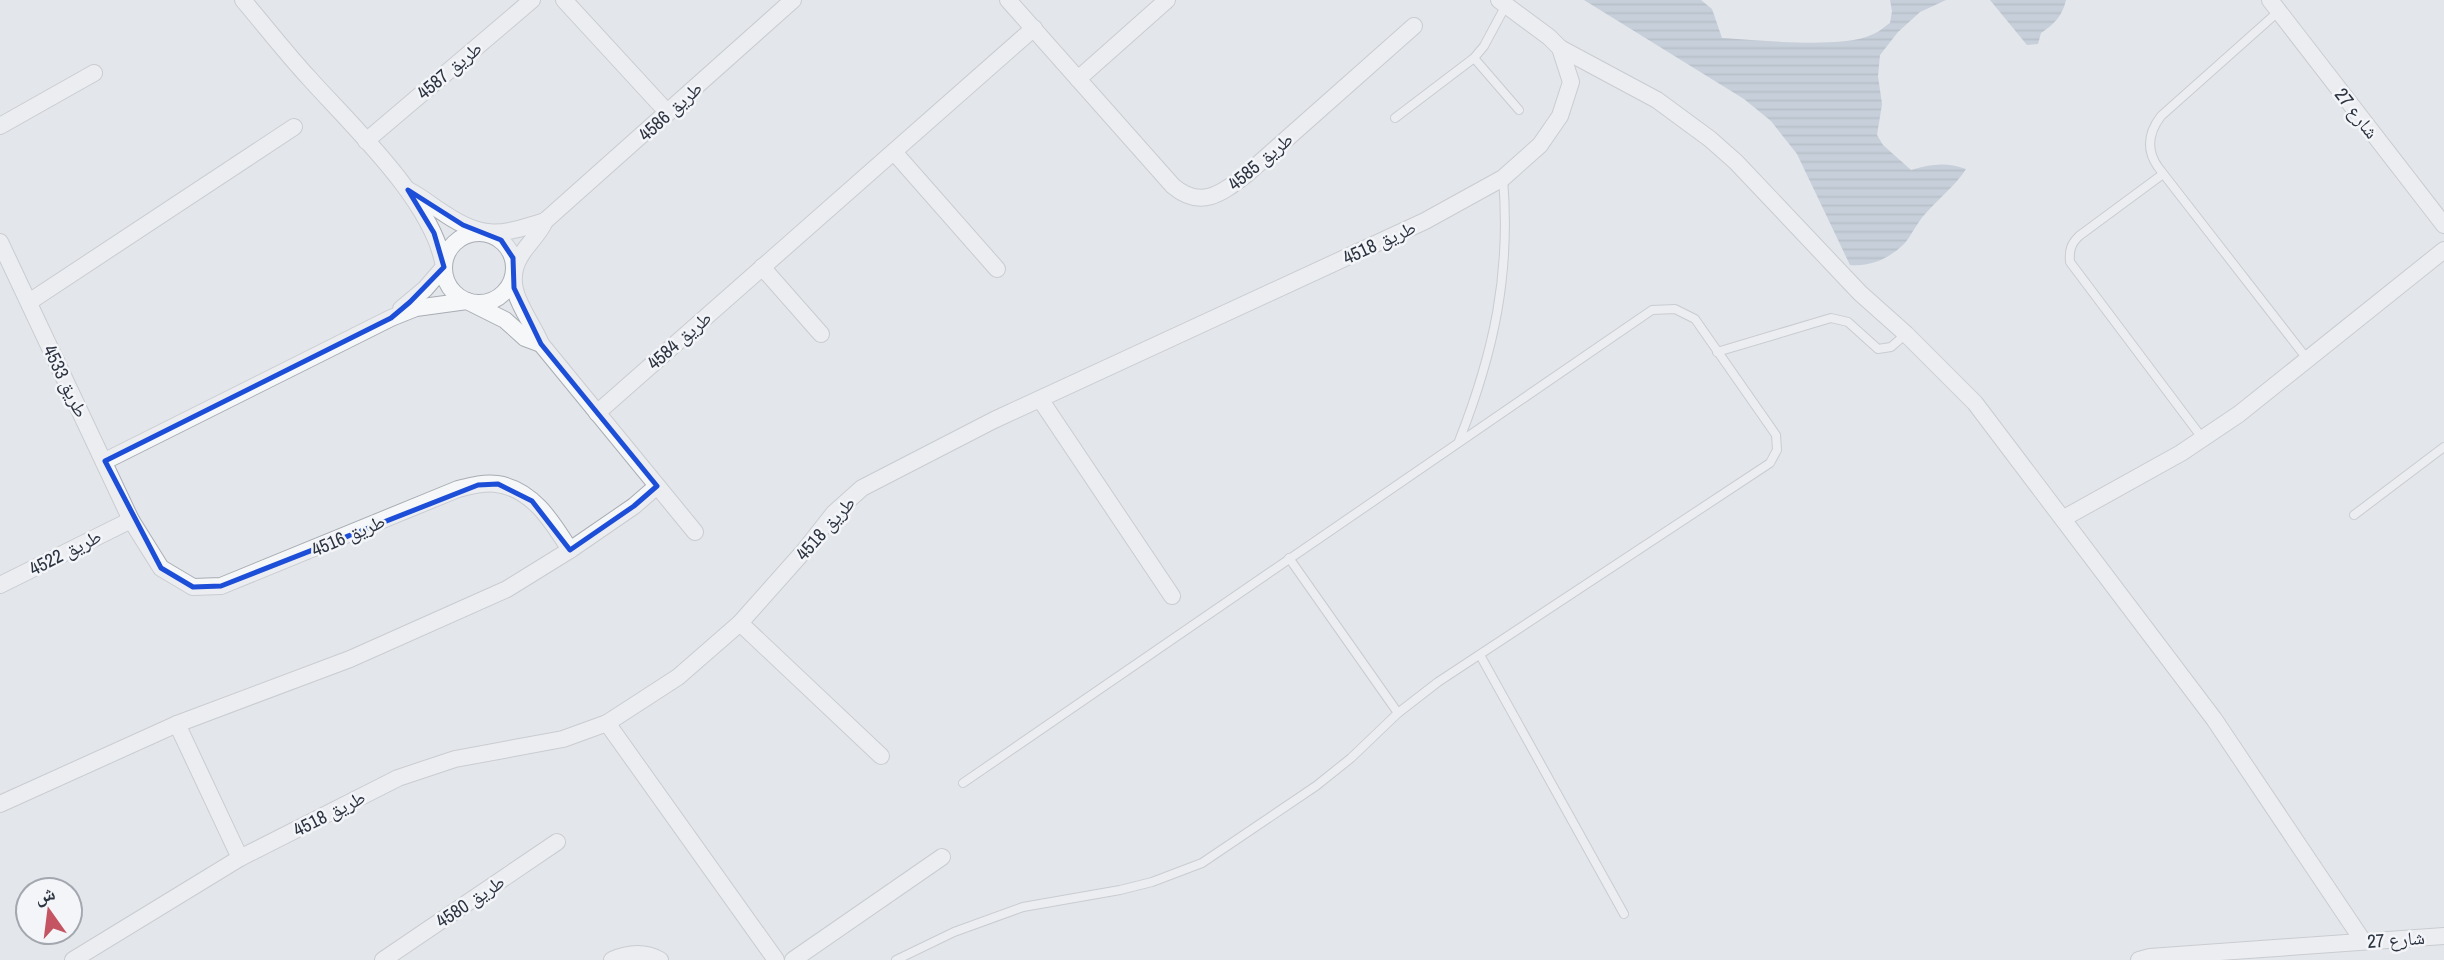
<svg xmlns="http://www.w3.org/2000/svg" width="2444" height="960" viewBox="0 0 2444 960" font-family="'Archivo Narrow','Noto Naskh Arabic',sans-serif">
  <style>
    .water { fill: url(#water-rules) }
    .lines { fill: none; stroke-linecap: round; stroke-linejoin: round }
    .service-casing { stroke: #a8adb4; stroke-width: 10 }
    .minor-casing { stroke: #a8adb4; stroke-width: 18 }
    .service { stroke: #f6f7f9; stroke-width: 8 }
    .minor { stroke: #f6f7f9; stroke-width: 16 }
    .marked { fill: none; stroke: #1d4ed8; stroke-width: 5; stroke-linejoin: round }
    .labels { text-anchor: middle; stroke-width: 5; stroke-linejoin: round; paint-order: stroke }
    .street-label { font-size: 19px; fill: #2c3341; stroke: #f3f5f8 }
  </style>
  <defs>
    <pattern id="water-rules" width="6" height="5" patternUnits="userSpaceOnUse" patternTransform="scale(1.75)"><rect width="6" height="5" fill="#a2b3c7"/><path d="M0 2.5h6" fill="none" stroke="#8492a3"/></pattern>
  </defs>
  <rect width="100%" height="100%" fill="#e3e6ea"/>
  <!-- water -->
  <g class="water">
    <path d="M 1584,0 L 1701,0 L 1712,9 L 1722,38 C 1757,40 1842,49 1871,35 C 1878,33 1884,27 1890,23 L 1892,11 L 1890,0 L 1946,0 L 1920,12 L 1898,32 L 1880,55 L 1878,76 L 1882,104 L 1877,135 L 1883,145 L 1911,170 C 1931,164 1946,162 1966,169 C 1955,186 1939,198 1926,213 C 1917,222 1912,235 1904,244 C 1890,258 1870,267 1850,265 L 1797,154 L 1771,121 L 1744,99 Z"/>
    <path d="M 1990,0 L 2066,0 C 2062,17 2054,24 2041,33 L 2038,44 L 2027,45 Z"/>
  </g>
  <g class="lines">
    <defs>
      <g id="service">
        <path d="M 2279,11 L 2161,116 C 2148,133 2146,150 2158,167 L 2308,360"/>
        <polyline points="1474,58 1519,110"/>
        <polyline points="1395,118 1474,58 1484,46 1506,5"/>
        <path d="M 2163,174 L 2079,236 C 2071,244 2069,250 2070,262 L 2203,439"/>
        <polyline points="1717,352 1831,318 1848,322 1878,349 1891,347 1906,334"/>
        <path d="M 1459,441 C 1494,352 1511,274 1503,178"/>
        <polyline points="2354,515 2444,447"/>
        <polyline points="1289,558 1398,713"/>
        <polyline points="1480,655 1624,914"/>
        <polyline points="896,960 954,932 1023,907 1120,890 1152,882 1202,863 1316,786 1351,758 1398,713 1438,682 1770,463 1777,450 1776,435 1695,319 1675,309 1652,310 963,783"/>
      </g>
      <g id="minor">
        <path d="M 243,0 C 265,26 286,53 309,78 C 352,126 434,202 444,267 L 425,289 L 401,309"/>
        <polyline points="564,0 668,113"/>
        <path d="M 1008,0 L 1173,186 C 1201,210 1222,193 1247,174 L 1414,26"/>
        <polyline points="2270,0 2444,225"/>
        <polyline points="1560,48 1657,100 1710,139 1736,162 1860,293 1906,334 1975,403 2214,719 2363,941"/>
        <polyline points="1078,79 1167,0"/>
        <polyline points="0,126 94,73"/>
        <polyline points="366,141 532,0"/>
        <polyline points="894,152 997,269"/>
        <path d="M 408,190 C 422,197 432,206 445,214 C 485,241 503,234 545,221"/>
        <circle cx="479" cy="268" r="35"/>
        <path d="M 0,242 L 131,520 L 161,568 L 193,587 L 221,586 L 458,489 C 470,486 484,482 497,484 C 533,489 553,523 570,550"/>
        <polyline points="762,267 821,334"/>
        <polyline points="29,302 294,127"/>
        <polyline points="1040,399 1172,596"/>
        <polyline points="597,413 1034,28"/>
        <polyline points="105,461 391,318 416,308 467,301 505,320 525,338 541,344"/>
        <polyline points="2064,518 2181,453 2239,414 2444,250"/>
        <path d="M 695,532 L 541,344 C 530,316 501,289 520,257 C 527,244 539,235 545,221 L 793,0"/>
        <polyline points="0,585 131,520"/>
        <polyline points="740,623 881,756"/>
        <polyline points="607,723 776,960"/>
        <polyline points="177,724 240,858"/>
        <polyline points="0,804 177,724 350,659 507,589 570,550 634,506 657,486"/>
        <polyline points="73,960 240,858 398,778 455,759 563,739 607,723 678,677 740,623 804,551 834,513 862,488 994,420 1425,221 1503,178 1540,145 1560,116 1571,82 1560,48 1549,37 1499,0"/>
        <polyline points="383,960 557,842"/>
        <path d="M 612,960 C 628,953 644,951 660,960"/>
        <polyline points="793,960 942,857"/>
        <polyline points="2139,960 2150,957 2444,936"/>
      </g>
    </defs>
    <!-- service casing -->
    <use href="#service" class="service-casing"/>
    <!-- minor casing -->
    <use href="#minor" class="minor-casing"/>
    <!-- service -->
    <use href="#service" class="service"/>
    <!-- minor -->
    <use href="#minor" class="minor"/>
  </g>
  <!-- marked area -->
  <path d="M0 0H2444V960H0ZM 408,190 L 463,225 L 501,240 L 513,258 L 514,288 L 541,344 L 657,486 L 634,506 L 570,550 L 532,501 L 498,484 L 478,485 L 221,586 L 193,587 L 161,568 L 105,461 L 391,318 L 410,302 L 444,267 L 434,233 Z" fill="#e3e6ea" fill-opacity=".55" fill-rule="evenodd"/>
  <path class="marked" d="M 408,190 L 463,225 L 501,240 L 513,258 L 514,288 L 541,344 L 657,486 L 634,506 L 570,550 L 532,501 L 498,484 L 478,485 L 221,586 L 193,587 L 161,568 L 105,461 L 391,318 L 410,302 L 444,267 L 434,233 Z"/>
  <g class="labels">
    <!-- street labels -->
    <g class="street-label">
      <text transform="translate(449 70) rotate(-40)" y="7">طريق 4587</text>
      <text transform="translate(670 111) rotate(-42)" y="7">طريق 4586</text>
      <text transform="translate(2357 113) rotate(52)" y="7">شارع 27</text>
      <text transform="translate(1260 161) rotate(-40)" y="7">طريق 4585</text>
      <text transform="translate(1379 242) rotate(-25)" y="7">طريق 4518</text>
      <text transform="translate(679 340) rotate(-41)" y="7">طريق 4584</text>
      <text transform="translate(66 381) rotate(64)" y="7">طريق 4533</text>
      <text transform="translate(825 528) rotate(-48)" y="7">طريق 4518</text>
      <text transform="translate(348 535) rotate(-23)" y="7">طريق 4516</text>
      <text transform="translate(65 552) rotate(-27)" y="7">طريق 4522</text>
      <text transform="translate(329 813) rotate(-27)" y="7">طريق 4518</text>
      <text transform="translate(470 901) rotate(-34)" y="7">طريق 4580</text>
      <text transform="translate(2396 939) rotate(-4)" y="7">شارع 27</text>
    </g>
  </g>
  <!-- north arrow -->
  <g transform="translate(49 911) rotate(346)"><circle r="33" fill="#f3f5f8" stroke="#a3a7af" stroke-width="2"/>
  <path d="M0-5L12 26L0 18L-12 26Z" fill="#c45461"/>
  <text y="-10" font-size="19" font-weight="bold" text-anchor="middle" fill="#2c3341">ش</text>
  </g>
</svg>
